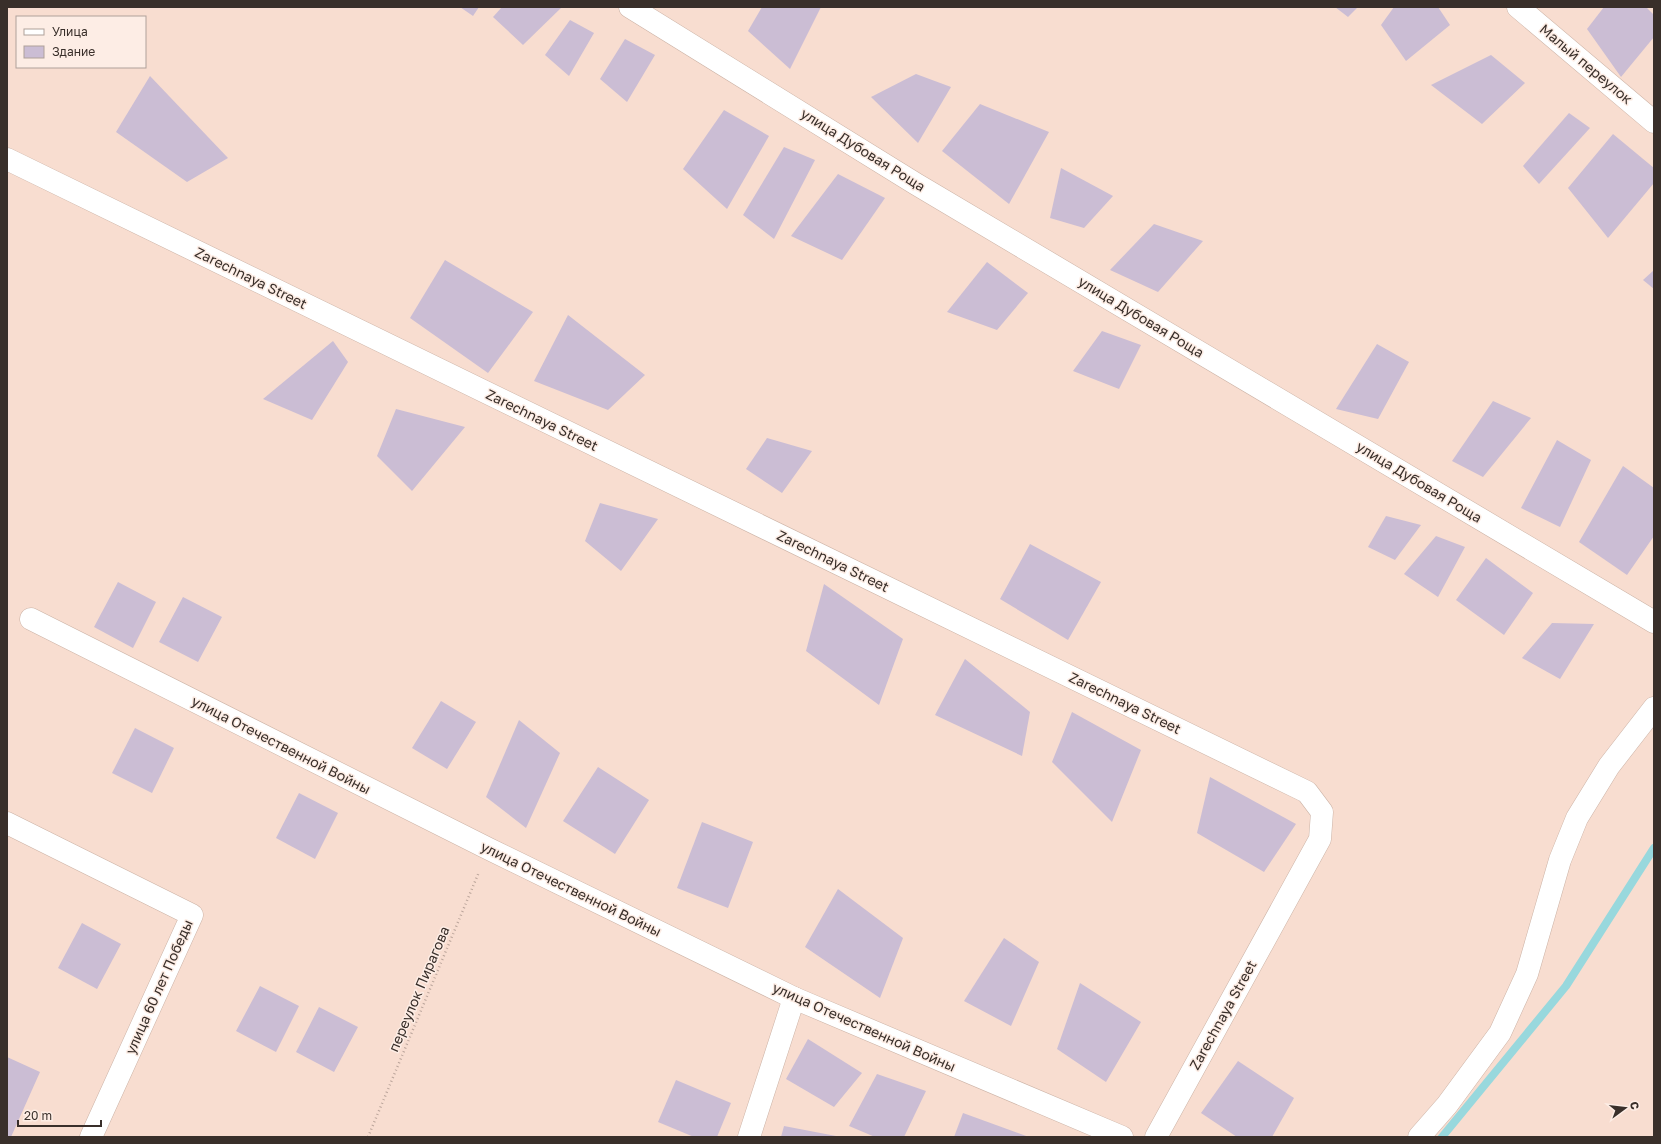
<svg xmlns="http://www.w3.org/2000/svg" width="1661" height="1144" viewBox="0 0 1661 1144" font-family="'Golos Text',sans-serif">
  <style>
    .lines { fill: none; stroke-linecap: round; stroke-linejoin: round }
    .stream { stroke: #98d8dd; stroke-width: 8 }
    .building { fill: #cbbdd4 }
    .minor-casing { stroke: #ccb3a6; stroke-width: 23 }
    .path { stroke: #bba59b; stroke-width: 2.5; stroke-dasharray: 1 3; stroke-linecap: butt }
    .minor { stroke: #fff; stroke-width: 22 }
    .labels { text-anchor: middle; stroke-width: 3; stroke-linejoin: round; paint-order: stroke }
    .street-label { font-size: 14px; fill: #392f2a; stroke: #fdede5 }
  </style>
  <rect width="100%" height="100%" fill="#f8ddd0"/>
  <g class="lines">
    <!-- stream -->
    <polyline class="stream" points="1442,1137 1566,986 1654,848"/>
  </g>
  <!-- building -->
  <g class="building">
    <polygon points="460,7 479,7 473,16"/>
    <polygon points="502,7 562,7 523,45 493,17"/>
    <polygon points="762,7 821,7 790,69 748,31"/>
    <polygon points="1335,7 1358,7 1348,17"/>
    <polygon points="1394,7 1438,7 1450,25 1406,61 1381,25"/>
    <polygon points="1604,7 1646,7 1654,15 1654,37 1621,77 1587,29"/>
    <polygon points="570,20 594,33 569,76 545,55"/>
    <polygon points="625,39 655,55 627,102 600,79"/>
    <polygon points="1491,55 1525,83 1482,124 1431,85"/>
    <polygon points="916,74 951,87 918,143 871,97"/>
    <polygon points="150,76 228,158 187,182 116,132"/>
    <polygon points="980,104 1049,132 1009,204 942,151"/>
    <polygon points="724,110 769,136 727,209 683,169"/>
    <polygon points="1569,113 1590,128 1539,184 1523,166"/>
    <polygon points="1613,134 1654,168 1654,183 1608,238 1568,188"/>
    <polygon points="784,147 815,160 774,239 743,215"/>
    <polygon points="1061,168 1113,196 1084,228 1050,218"/>
    <polygon points="838,174 885,198 842,260 791,236"/>
    <polygon points="1154,224 1203,241 1158,292 1110,270"/>
    <polygon points="445,260 533,312 488,373 410,318"/>
    <polygon points="987,262 1028,293 997,330 947,312"/>
    <polygon points="1654,270 1654,289 1643,280"/>
    <polygon points="568,315 645,375 608,410 534,381"/>
    <polygon points="1102,331 1141,345 1119,389 1073,371"/>
    <polygon points="333,341 348,362 312,420 263,399"/>
    <polygon points="1377,344 1409,362 1378,419 1336,409"/>
    <polygon points="1493,401 1531,418 1483,477 1452,461"/>
    <polygon points="396,409 465,427 412,491 377,456"/>
    <polygon points="767,438 812,451 782,493 746,469"/>
    <polygon points="1557,440 1591,460 1560,527 1521,508"/>
    <polygon points="1623,466 1654,488 1654,536 1627,575 1579,542"/>
    <polygon points="600,503 658,519 621,571 585,541"/>
    <polygon points="1386,516 1421,525 1395,560 1368,547"/>
    <polygon points="1436,536 1465,547 1438,597 1404,574"/>
    <polygon points="1030,544 1101,582 1068,640 1000,599"/>
    <polygon points="1486,558 1533,593 1504,635 1456,600"/>
    <polygon points="118,582 156,602 133,648 94,627"/>
    <polygon points="824,584 903,639 879,705 806,651"/>
    <polygon points="183,597 222,617 198,662 159,642"/>
    <polygon points="1552,623 1594,624 1560,679 1522,658"/>
    <polygon points="965,659 1030,712 1022,756 935,715"/>
    <polygon points="441,701 476,722 447,769 412,748"/>
    <polygon points="1072,712 1141,750 1112,822 1052,762"/>
    <polygon points="519,720 560,753 526,828 486,797"/>
    <polygon points="135,728 174,748 152,793 112,773"/>
    <polygon points="598,767 649,800 615,854 563,821"/>
    <polygon points="1210,777 1296,824 1264,872 1197,833"/>
    <polygon points="299,793 338,813 315,859 276,838"/>
    <polygon points="702,822 753,842 728,908 677,888"/>
    <polygon points="838,889 903,938 880,998 805,947"/>
    <polygon points="82,923 121,944 97,989 58,968"/>
    <polygon points="1004,938 1039,962 1011,1026 964,1001"/>
    <polygon points="1080,983 1141,1022 1106,1082 1057,1049"/>
    <polygon points="260,986 299,1006 276,1052 236,1031"/>
    <polygon points="319,1007 358,1027 334,1072 296,1052"/>
    <polygon points="808,1039 862,1073 834,1107 786,1079"/>
    <polygon points="7,1057 40,1072 11,1137 7,1137"/>
    <polygon points="1238,1061 1294,1098 1272,1137 1237,1137 1201,1113"/>
    <polygon points="877,1074 926,1091 904,1137 875,1137 849,1126"/>
    <polygon points="676,1080 731,1103 717,1137 694,1137 658,1122"/>
    <polygon points="963,1113 1029,1137 954,1137"/>
    <polygon points="784,1126 836,1136 836,1137 781,1137"/>
  </g>
  <g class="lines">
    <defs>
      <g id="minor">
        <polyline points="630,7 916,184 1654,622"/>
        <polyline points="1518,7 1654,122"/>
        <polyline points="7,159 1307,792 1322,812 1320,839 1156,1137"/>
        <polyline points="31,619 489,849 794,998 1122,1137"/>
        <polyline points="7,823 192,915 91,1137"/>
        <polyline points="749,1137 794,998"/>
        <polyline points="1419,1137 1447,1105 1500,1033 1527,974 1560,860 1577,818 1609,766 1654,708"/>
      </g>
    </defs>
    <!-- minor casing -->
    <use href="#minor" class="minor-casing"/>
    <!-- path -->
    <polyline class="path" points="368,1137 479,872"/>
    <!-- minor -->
    <use href="#minor" class="minor"/>
  </g>
  <g class="labels">
    <!-- street labels -->
    <g class="street-label">
      <text transform="translate(1586 64) rotate(40)" y="5">Малый переулок</text>
      <text transform="translate(863 150) rotate(32)" y="5">улица Дубовая Роща</text>
      <text transform="translate(251 278) rotate(26)" y="5">Zarechnaya Street</text>
      <text transform="translate(1141 317) rotate(31)" y="5">улица Дубовая Роща</text>
      <text transform="translate(542 420) rotate(26)" y="5">Zarechnaya Street</text>
      <text transform="translate(1419 482) rotate(31)" y="5">улица Дубовая Роща</text>
      <text transform="translate(833 561) rotate(26)" y="5">Zarechnaya Street</text>
      <text transform="translate(1125 703) rotate(26)" y="5">Zarechnaya Street</text>
      <text transform="translate(281 745) rotate(27)" y="5">улица Отечественной Войны</text>
      <text transform="translate(571 889) rotate(26)" y="5">улица Отечественной Войны</text>
      <text transform="translate(159 987) rotate(-66)" y="5">улица 60 лет Победы</text>
      <text transform="translate(419 989) rotate(-67)" y="5">переулок Пирагова</text>
      <text transform="translate(1223 1015) rotate(-61)" y="5">Zarechnaya Street</text>
      <text transform="translate(864 1027) rotate(24)" y="5">улица Отечественной Войны</text>
    </g>
  </g>
  <!-- border -->
  <rect width="1661" height="1144" fill="none" stroke="#392f2a" stroke-width="16"/>
  <!-- legend -->
  <rect x="16" y="16" width="130" height="52" fill="#fdede5" stroke="#afa19a"/>
  <rect x="24" y="29" width="20" height="6" fill="#ffffff" stroke="#afa19a"/>
  <text x="52" y="36" font-size="12" fill="#392f2a">Улица</text>
  <rect x="24" y="46" width="20" height="12" fill="#cbbdd4" stroke="#afa19a"/>
  <text x="52" y="56" font-size="12" fill="#392f2a">Здание</text>
  <!-- north arrow -->
  <g transform="translate(1625 1108) rotate(75)" stroke="#fdede5" stroke-width="3" paint-order="stroke">
  <path d="M0-3L7 15L0 10L-7 15Z" fill="#392f2a"/>
  <text y="-6" font-size="11" font-weight="bold" text-anchor="middle" fill="#392f2a">С</text>
  </g>
  <!-- scale -->
  <path d="M18 1120v6h83v-6" fill="none" stroke="#392f2a" stroke-width="2"/>
  <text x="24" y="1120" font-size="12" fill="#392f2a" stroke="#fdede5" stroke-width="3" paint-order="stroke">20 m</text>
</svg>
